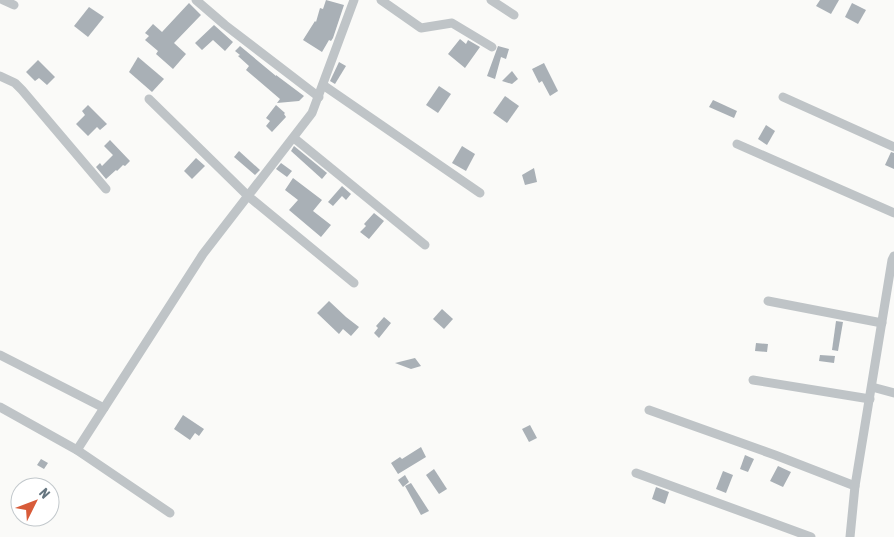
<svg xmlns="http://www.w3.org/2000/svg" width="894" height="537" viewBox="0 0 894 537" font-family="'Asap Condensed',sans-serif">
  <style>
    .building { fill: #a9b0b6 }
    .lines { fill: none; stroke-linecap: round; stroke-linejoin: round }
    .minor { stroke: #bfc4c7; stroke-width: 9 }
  </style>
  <rect width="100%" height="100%" fill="#fafaf8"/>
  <!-- building -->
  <g class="building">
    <polygon points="326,0 344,5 333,38 331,41 329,40 322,52 303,40 315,21 316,22 320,8 323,9"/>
    <polygon points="820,0 839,0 831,14 816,6"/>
    <polygon points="189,3 201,15 174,43 186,54 173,69 156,54 158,51 145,40 149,36 145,33 153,24 162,32"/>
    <polygon points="852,3 866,10 858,24 845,17"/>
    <polygon points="89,7 104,17 88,37 74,26"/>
    <polygon points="214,25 233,42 225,51 213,40 202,50 195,43"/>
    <polygon points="460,39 466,44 468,40 480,47 465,68 448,54"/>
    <polygon points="240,46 276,76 276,75 304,96 299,101 277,103 280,99 246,70 249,66 238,56 240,55 235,51"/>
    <polygon points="498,46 509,49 506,59 501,57 495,79 487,76"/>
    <polygon points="138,57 164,79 152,92 129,72"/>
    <polygon points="38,60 55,77 47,85 39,78 35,81 26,72"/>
    <polygon points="339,62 346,66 335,84 330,81"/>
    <polygon points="544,63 558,91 550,96 542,81 539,83 532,69"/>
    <polygon points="512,71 518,79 512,84 502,81"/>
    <polygon points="439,86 451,94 438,113 426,105"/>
    <polygon points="505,96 519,106 507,123 493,113"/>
    <polygon points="713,100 737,111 734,118 709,107"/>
    <polygon points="88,105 107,124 100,130 97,127 88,136 76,124 85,115 82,111"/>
    <polygon points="276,105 285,113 284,114 286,117 272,132 266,126 270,121 266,118"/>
    <polygon points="766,125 775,131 767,145 758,139"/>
    <polygon points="110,140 130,161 125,166 123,165 117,171 116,170 106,179 96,167 100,163 102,166 113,155 104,146"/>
    <polygon points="294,146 327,173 322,179 291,151"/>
    <polygon points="462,146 475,154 466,171 452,163"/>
    <polygon points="239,151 260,170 255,175 234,157"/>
    <polygon points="891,152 894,153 894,169 885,165"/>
    <polygon points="196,158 205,166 192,179 184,171"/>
    <polygon points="281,163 292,171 287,177 276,169"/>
    <polygon points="534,168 537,182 525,185 522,175"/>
    <polygon points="293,178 322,200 313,211 331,225 321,237 289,210 298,200 285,190"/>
    <polygon points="342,186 351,194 346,200 342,196 333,206 328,202"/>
    <polygon points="374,213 384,221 369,239 360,232 366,226 364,224"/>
    <polygon points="329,301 346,317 359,327 351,336 343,329 339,334 317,313"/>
    <polygon points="442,309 453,319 444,329 433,319"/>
    <polygon points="384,317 391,323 379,338 374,333 378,328 376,326"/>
    <polygon points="836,321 843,322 838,351 832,350"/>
    <polygon points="756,343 768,344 767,352 755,351"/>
    <polygon points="820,355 835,356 834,363 819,361"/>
    <polygon points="415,358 421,366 411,369 395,363"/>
    <polygon points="183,415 204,429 199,436 195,433 190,440 174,429"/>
    <polygon points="530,425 537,438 529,442 522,429"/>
    <polygon points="421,447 426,457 398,474 391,463 400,457 402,459"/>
    <polygon points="745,455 754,459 748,472 740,469"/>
    <polygon points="41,459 48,463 44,469 37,465"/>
    <polygon points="778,466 791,472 783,487 770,481"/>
    <polygon points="434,469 447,489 439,494 426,475"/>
    <polygon points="723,471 733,475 726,493 716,489"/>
    <polygon points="405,475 409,482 403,487 398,480"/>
    <polygon points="411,483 429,511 421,515 405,486"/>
    <polygon points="656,487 669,492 665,504 652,499"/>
  </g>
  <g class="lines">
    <!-- minor -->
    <g class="minor">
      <polyline points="3,0 14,5"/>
      <polyline points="196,0 225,25 319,97"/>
      <polyline points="381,0 421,28 452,23 492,47"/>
      <polyline points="491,0 514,15"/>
      <polyline points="0,76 15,83 22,90 106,189"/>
      <polyline points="323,85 480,193"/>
      <polyline points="783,97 894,147"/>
      <polyline points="149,99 248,196 354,283"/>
      <polyline points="294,138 425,245"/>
      <polyline points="737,144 894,213"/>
      <polyline points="768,301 882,323"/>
      <polyline points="0,355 104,408"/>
      <polyline points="753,380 870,399"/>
      <polyline points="872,387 894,393"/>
      <polyline points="0,407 77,450 170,513"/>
      <polyline points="649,410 775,455 855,486"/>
      <polyline points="77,450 203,254 312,113 354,0"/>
      <polyline points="636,473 811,537"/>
      <polyline points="850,537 855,486 892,260 894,256"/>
    </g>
  </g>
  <!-- north arrow -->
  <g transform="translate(35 502) rotate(48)"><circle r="24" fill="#ffffff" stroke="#c2c8cc"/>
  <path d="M0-4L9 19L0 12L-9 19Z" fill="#d85b39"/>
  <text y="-8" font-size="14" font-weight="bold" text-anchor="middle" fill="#667680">N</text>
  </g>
</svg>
